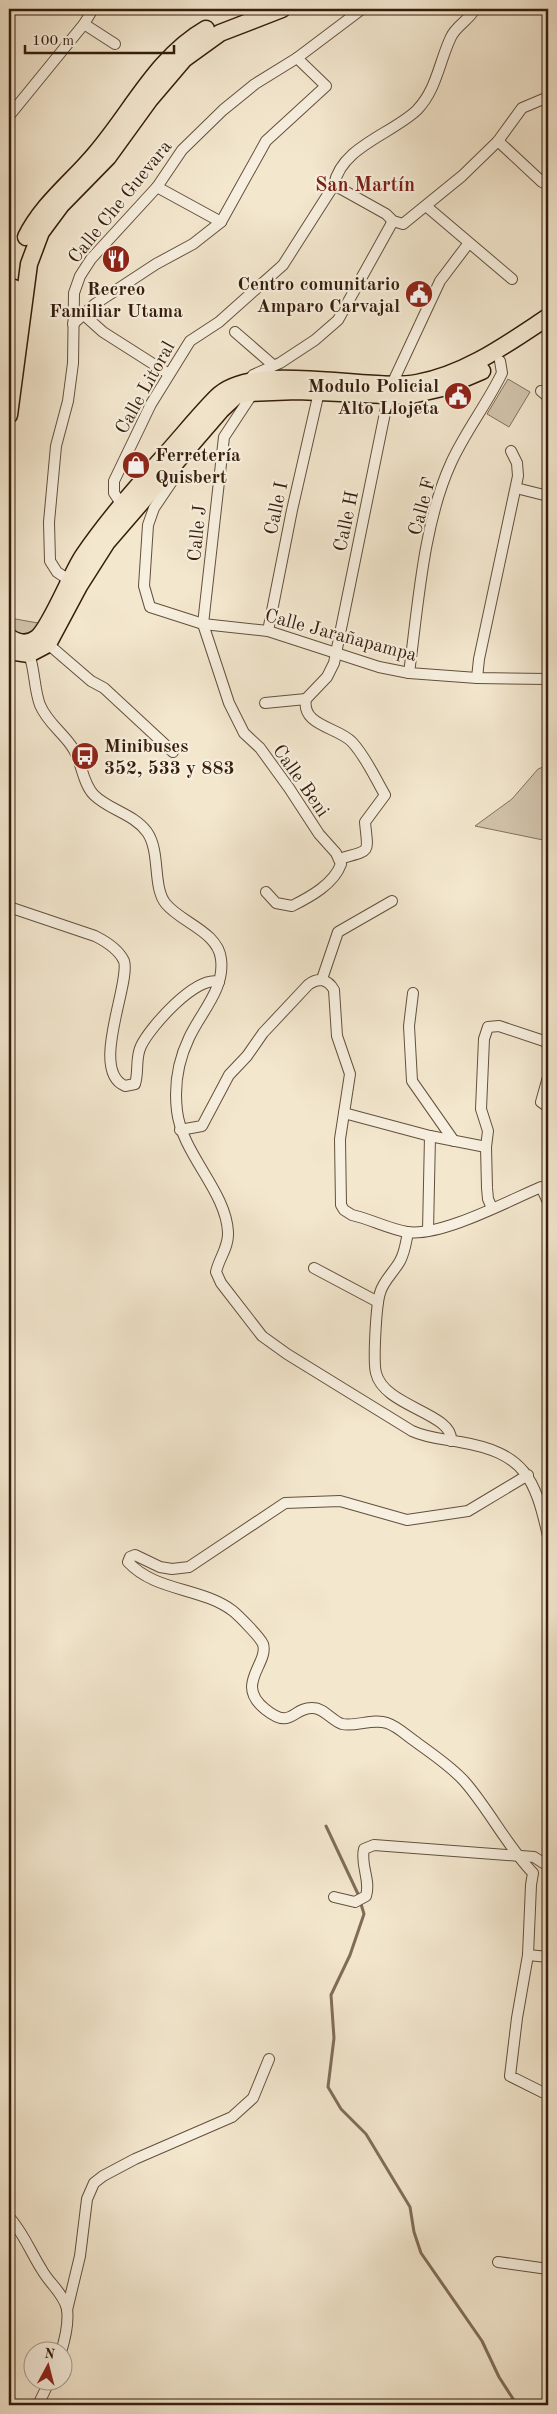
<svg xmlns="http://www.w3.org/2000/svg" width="557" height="2414" viewBox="0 0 557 2414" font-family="'Old Standard TT',serif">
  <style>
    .green { fill: #d3c5ad; stroke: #84715c }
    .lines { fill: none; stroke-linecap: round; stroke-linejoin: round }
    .stream { stroke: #806d58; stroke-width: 3 }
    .street-casing { stroke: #64503c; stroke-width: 12 }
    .primary-casing { stroke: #351d0b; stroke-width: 19 }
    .street { stroke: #f7efdf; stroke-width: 10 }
    .primary { stroke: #f3e7ce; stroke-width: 16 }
    .labels { text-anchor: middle; stroke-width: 4.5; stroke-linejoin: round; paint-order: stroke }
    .street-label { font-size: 19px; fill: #351d0b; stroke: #f7efdf }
    .poi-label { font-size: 19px; font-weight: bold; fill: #351d0b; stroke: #f7efdf; text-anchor: end }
    .neighbourhood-label { font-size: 20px; font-weight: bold; fill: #7a1f14; stroke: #f7efdf }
  </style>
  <rect width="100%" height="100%" fill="#f3e7ce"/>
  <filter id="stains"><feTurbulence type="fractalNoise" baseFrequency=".004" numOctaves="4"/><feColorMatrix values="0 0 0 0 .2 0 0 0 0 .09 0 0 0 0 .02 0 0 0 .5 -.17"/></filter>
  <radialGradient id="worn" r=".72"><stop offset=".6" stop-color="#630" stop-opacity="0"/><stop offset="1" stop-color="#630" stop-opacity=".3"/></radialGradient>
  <!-- green -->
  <g class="green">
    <polygon points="508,379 530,392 509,427 487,414"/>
    <path d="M 10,618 L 38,623 L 34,630 C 25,635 18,635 11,628 Z"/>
    <polygon points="548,765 548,841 475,826 512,799 538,769"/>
  </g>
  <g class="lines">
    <!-- stream -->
    <polyline class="stream" points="326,1826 358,1894 364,1914 350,1955 331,1995 334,2038 328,2087 341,2109 366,2134 410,2207 414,2232 421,2253 482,2341 499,2377 517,2405"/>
    <defs>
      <g id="street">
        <polyline points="84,24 115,44"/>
        <polyline points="9,116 84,24 93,9"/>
        <polyline points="498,141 542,182 548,185"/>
        <polyline points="334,185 386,214 393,221 403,224 462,176 498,141 522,108 548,97"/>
        <polyline points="157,187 221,222"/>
        <polyline points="426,206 512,279"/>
        <polyline points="84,315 103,332 169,374"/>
        <polyline points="73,324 95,304 156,264 193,244 221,222 266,141 326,86 297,58"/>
        <polyline points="235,332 273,365"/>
        <polyline points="249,380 253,375 280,363 315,340 338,320 393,221"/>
        <polyline points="391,386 440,281 468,244"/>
        <polyline points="541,391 548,397"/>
        <path d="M 250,393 L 249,399 L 224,437 L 203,624 L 229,703 L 244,733 L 260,748 L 289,788 L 319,834 L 336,853 L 341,864 C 334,884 310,897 292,906 L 276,903 L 266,892"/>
        <polyline points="165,473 172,475 173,480 154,508 148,525 144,586 150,607 203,624 268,631 379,667 409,673 477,678 548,679"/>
        <polyline points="516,488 548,496"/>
        <path d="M 122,505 L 114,493 L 114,481 L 151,404 L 190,341 L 219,322 L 283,265 L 334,185 C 341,147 392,134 417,110 C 437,89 439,62 451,37 C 456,26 469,20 475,9"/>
        <polyline points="69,580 57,572 50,561 49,522 56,446 68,401 73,363 74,293 80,276 91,259 157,187 182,150 223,110 255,84 297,58 362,9"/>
        <polyline points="268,631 292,510 319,392"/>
        <polyline points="48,644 91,681 104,688 173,752"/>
        <path d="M 29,654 C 35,670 34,689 40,705 C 48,724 65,734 74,750 C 82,764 83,784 94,795 C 109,810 134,814 147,832 C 161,852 152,887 166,904 C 182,923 218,932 221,959 C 225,989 201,1012 189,1038 C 178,1061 174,1086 177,1111 C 182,1154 226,1191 228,1232 C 229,1247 219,1258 216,1272 L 221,1283 L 262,1336 L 287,1354 L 412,1431 C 427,1438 443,1439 460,1442 C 525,1453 535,1478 548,1536"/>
        <path d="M 409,673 C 418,607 423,524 451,463 C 465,432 487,404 502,373 L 500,361"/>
        <polyline points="477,678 479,659 518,476 517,463 511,451"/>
        <polyline points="265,703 306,699"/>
        <path d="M 339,859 C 372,849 368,855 365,822 L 385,795 C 375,778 366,757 352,742 C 338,727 301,726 306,699 L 327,677 L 334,663 L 387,403 L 391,397"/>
        <path d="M 9,907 L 95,936 C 105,941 119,950 124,961 C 131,983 89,1071 125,1086 L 135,1084 C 139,1072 135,1058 141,1046 C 150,1027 197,974 219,982"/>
        <polyline points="322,979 338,932 392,901"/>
        <polyline points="413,993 409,1026 412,1081 454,1141"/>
        <polyline points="548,1077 541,1102 548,1107"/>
        <polyline points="344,1113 430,1136 486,1147"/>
        <path d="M 180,1130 L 202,1126 L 229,1075 L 247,1056 L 263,1033 L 308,985 C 318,977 328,979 334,990 L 337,1036 L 350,1074 L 340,1139 L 341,1205 L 344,1210 L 352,1215 C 370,1219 389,1229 407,1232 C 441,1237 508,1201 541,1187 L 548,1202"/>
        <polyline points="492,1208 488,1199 487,1188 486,1147 488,1131 481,1109 484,1039 488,1027 499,1026 544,1041 548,1045"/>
        <polyline points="428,1231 430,1136"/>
        <path d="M 408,1232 C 406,1242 405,1252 400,1261 C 394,1272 383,1281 380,1293 C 376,1305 373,1362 376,1373 C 384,1407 454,1413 451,1441"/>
        <polyline points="314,1268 378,1302"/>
        <path d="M 528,1475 L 468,1511 L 407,1520 L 340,1501 L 285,1503 L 189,1567 L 172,1569 L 160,1567 L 135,1555 L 130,1557 L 128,1562 C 156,1592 201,1587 233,1611 C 239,1616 260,1637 263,1644 C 269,1664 234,1684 265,1709 C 292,1731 292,1707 313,1708 C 324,1708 332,1721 342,1724 C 356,1727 373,1718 387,1723 C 397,1726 407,1736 416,1742 C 432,1754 452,1767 465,1782 C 490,1811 507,1846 533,1873 L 531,1885 L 528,1955 L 517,2018 L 510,2076 L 548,2095"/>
        <path d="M 334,1897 L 355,1902 L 366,1896 C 371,1880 360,1865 364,1849 L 374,1845 L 534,1857 L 548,1866"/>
        <polyline points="528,1955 548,1957"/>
        <path d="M 9,2217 C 23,2232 31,2253 42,2270 C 49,2283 64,2294 67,2309 C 69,2323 65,2339 61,2352"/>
        <polyline points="498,2262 548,2269"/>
        <polyline points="67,2310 80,2256 87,2199 94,2183 103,2176 135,2159 232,2117 253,2098 269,2059"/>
        <polyline points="38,2405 49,2382"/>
      </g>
      <g id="primary">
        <path d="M 26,237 C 43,203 72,182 96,153 C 132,111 157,57 206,29"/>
        <polyline points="9,328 14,288"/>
        <polyline points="9,415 29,264 41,232 61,205 108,157 150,99 184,59 220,33 282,9"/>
        <path d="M 9,637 C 17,643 28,645 37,638 C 50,628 71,574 83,556 C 108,519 138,486 167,453 C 184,434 200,414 217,397 C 254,360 366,392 417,383 C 466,374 507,344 548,317"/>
        <polyline points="9,651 29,654 48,644 79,586 107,542 221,410 236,396 250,393 297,391 407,396 442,388 482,371"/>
      </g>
    </defs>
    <!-- street casing -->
    <use href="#street" class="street-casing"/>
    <!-- primary casing -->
    <use href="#primary" class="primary-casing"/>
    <!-- street -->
    <use href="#street" class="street"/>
    <!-- primary -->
    <use href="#primary" class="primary"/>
  </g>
  <!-- icons -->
  <defs>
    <symbol id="restaurant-disc" viewBox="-11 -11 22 22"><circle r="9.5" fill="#8f2418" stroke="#f7efdf"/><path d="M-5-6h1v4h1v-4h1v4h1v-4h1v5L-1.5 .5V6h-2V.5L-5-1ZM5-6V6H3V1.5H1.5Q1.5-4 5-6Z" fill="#fff"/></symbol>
    <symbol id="civic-disc" viewBox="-11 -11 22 22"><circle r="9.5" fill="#8f2418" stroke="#f7efdf"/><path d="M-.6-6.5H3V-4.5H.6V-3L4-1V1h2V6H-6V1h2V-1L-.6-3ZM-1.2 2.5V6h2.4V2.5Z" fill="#fff"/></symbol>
    <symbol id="shop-disc" viewBox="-11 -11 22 22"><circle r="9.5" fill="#8f2418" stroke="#f7efdf"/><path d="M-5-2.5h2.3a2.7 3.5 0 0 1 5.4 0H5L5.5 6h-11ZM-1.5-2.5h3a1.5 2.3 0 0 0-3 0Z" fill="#fff"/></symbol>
    <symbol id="bus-disc" viewBox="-11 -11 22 22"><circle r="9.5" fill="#8f2418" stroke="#f7efdf"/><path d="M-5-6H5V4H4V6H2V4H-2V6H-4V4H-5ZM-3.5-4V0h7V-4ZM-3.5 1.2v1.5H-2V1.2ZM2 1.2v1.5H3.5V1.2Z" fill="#fff"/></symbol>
  </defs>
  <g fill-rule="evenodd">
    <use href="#restaurant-disc" x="100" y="243" width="32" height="32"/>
    <use href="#civic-disc" x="403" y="278" width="32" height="32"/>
    <use href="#civic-disc" x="442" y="380" width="32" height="32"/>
    <use href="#shop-disc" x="120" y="449" width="32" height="32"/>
    <use href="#bus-disc" x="69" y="740" width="32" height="32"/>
  </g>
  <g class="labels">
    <!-- street labels -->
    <g class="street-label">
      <text transform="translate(119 201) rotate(-51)" y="7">Calle Che Guevara</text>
      <text transform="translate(144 387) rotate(-61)" y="7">Calle Litoral</text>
      <text transform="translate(421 506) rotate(-75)" y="7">Calle F</text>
      <text transform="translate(275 508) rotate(-78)" y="7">Calle I</text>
      <text transform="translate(345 521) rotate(-78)" y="7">Calle H</text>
      <text transform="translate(196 533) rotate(-84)" y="7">Calle J</text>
      <text transform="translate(341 634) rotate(15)" y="7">Calle Jarañapampa</text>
      <text transform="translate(302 780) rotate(55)" y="7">Calle Beni</text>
    </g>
    <!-- poi labels -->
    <g class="poi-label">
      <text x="400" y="290">Centro comunitario<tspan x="400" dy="22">Amparo Carvajal</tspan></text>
      <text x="116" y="295" text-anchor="middle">Recreo<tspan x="116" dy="22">Familiar Utama</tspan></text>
      <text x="439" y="392">Modulo Policial<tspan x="439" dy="22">Alto Llojeta</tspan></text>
      <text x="155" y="461" text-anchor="start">Ferretería<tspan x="155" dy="22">Quisbert</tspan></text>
      <text x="104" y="752" text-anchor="start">Minibuses<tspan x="104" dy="22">352, 533 y 883</tspan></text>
    </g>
    <!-- neighbourhood labels -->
    <g class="neighbourhood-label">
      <text x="365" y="191">San Martín</text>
    </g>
  </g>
  <!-- margin -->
  <rect width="557" height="2414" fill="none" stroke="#f3e7ce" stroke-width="30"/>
  <rect x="10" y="10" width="537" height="2394" fill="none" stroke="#351d0b" stroke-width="2.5"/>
  <rect x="15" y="15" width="527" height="2384" fill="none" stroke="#351d0b"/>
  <!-- north arrow -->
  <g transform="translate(48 2366) rotate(7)"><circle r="24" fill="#f7efdf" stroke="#a99b8a"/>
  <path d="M0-4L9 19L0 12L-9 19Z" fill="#8f2418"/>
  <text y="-8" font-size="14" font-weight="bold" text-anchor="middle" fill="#351d0b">N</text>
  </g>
  <!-- scale -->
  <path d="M25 45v8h149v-8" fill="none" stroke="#351d0b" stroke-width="2.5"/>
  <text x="32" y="45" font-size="15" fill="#351d0b" stroke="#f7efdf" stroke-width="4" paint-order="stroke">100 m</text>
  <rect width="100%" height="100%" filter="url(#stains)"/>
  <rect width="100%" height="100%" fill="url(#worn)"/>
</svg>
